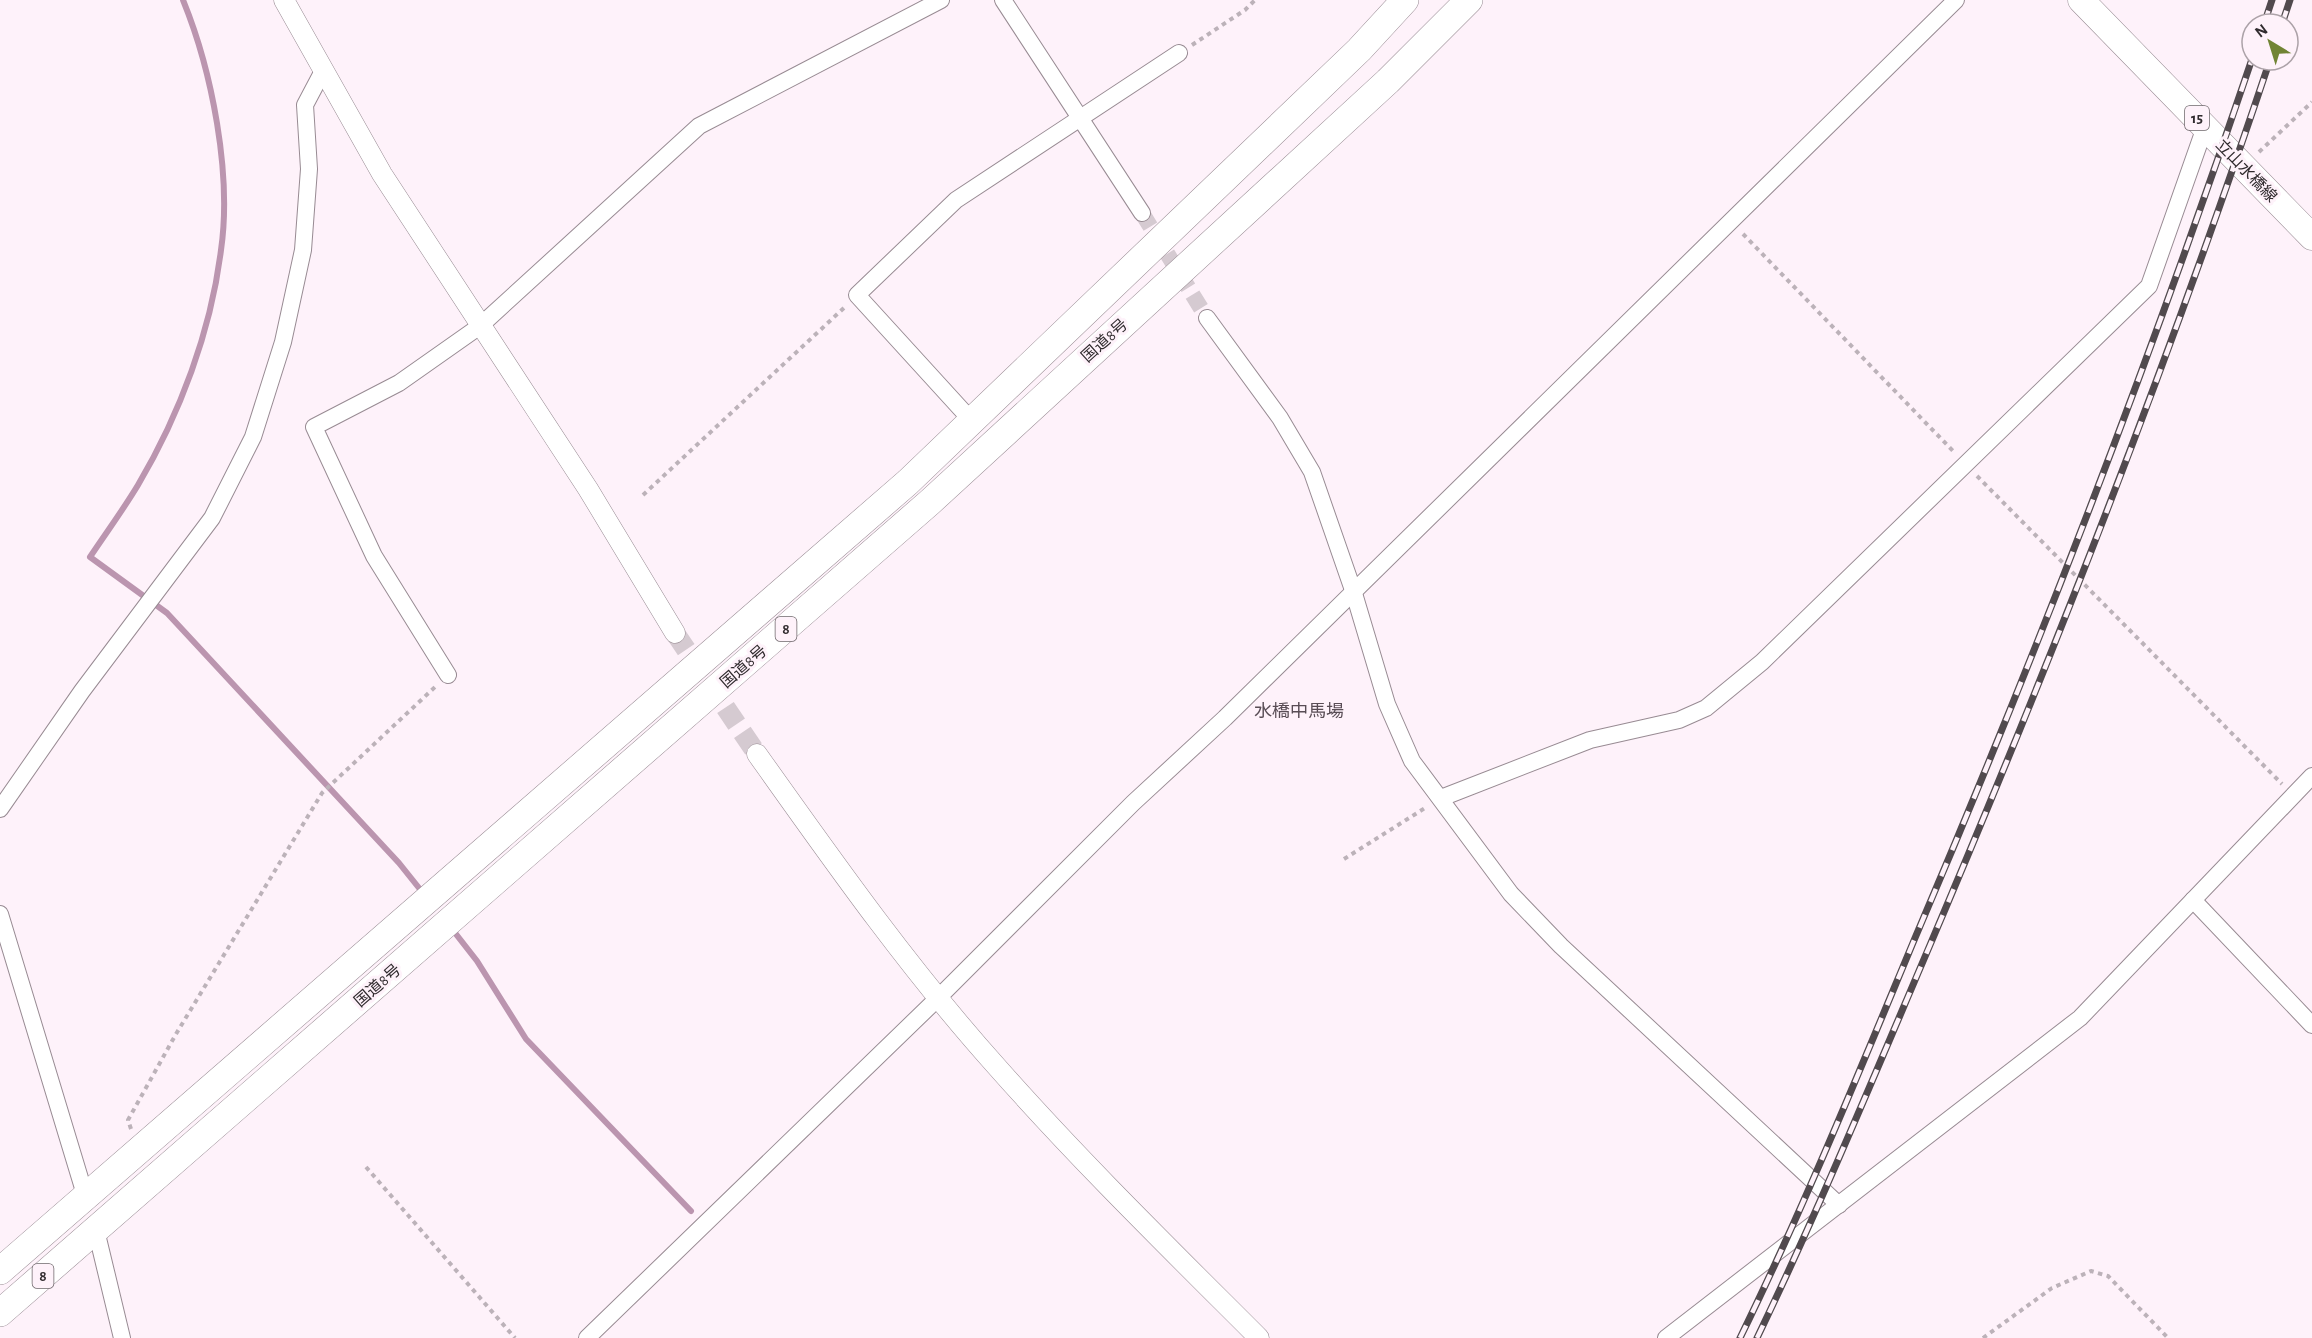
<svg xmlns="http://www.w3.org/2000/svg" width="2312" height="1338" viewBox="0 0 2312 1338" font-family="'Alegreya Sans','Noto Sans JP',sans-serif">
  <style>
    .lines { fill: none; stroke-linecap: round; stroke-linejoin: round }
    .stream { stroke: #bb95af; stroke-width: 6 }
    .minor-tunnel { stroke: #d5cad1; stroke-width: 16; stroke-dasharray: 16 8; stroke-linecap: butt }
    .tertiary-tunnel { stroke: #d5cad1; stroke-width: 20; stroke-dasharray: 20 10; stroke-linecap: butt }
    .minor-casing { stroke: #988b93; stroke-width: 18 }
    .tertiary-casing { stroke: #988b93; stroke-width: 21 }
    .primary-casing { stroke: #988b93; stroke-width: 27 }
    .trunk-casing { stroke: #988b93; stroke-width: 28 }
    .path { stroke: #bcb2b9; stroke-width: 4; stroke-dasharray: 4.5 4.5; stroke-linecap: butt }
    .minor { stroke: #fff; stroke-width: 16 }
    .tertiary { stroke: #fff; stroke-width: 20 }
    .primary { stroke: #fff; stroke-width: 26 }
    .trunk { stroke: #fff; stroke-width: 27 }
    .rail-casing { stroke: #514a4e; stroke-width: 7 }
    .rail { stroke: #fef2fa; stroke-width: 4.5; stroke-dasharray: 14; stroke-linecap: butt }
    .labels { text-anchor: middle; stroke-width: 6; stroke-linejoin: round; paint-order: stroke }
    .shield { fill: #fef2fa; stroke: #6e676b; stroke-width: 1.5 }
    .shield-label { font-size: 15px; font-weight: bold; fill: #302b2e }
    .street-label { font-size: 16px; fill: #302b2e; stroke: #fef2fa }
    .neighbourhood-label { font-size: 18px; fill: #594d55; stroke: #fef2fa }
  </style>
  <rect width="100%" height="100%" fill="#fef2fa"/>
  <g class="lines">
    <!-- stream -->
    <g class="stream">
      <path d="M 183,0 C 212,71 232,174 221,250 C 211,331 180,414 138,485 C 123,510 106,533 90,557 L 167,613 L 399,863 L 423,893"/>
      <polyline points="452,929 477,961 526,1039 691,1211"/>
    </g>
    <!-- minor-tunnel -->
    <polyline class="minor-tunnel" points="1142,213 1207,318"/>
    <!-- tertiary-tunnel -->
    <polyline class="tertiary-tunnel" points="675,633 757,754"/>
    <defs>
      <g id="minor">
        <polyline points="1003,0 1142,213"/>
        <polyline points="1207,318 1280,418 1312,472 1353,590 1387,704 1412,761 1511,894 1561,946 1839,1205"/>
        <polyline points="971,420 857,295 956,200 1179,53"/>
        <polyline points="448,675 374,556 314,427 399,383 480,326 699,126 941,0"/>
        <polyline points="1441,798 1590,740 1679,720 1706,708 1762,662 2149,286 2205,127"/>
        <polyline points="0,809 82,691 212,518 253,437 283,342 303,250 309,169 305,105 324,69"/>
        <polyline points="2193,900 2312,1025"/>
        <polyline points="0,914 86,1198"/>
        <polyline points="96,1230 122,1338"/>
        <polyline points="587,1338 938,998 1133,803 1225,718 1956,0"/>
        <polyline points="1666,1338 2080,1018 2312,776"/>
      </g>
      <g id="tertiary">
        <polyline points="284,0 382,174 588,489 675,633"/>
        <path d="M 757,754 C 833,861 909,969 997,1067 C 1080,1161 1170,1249 1259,1338"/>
      </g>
      <polyline id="primary" points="2081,0 2312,237"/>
      <g id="trunk">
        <polyline points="0,1271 908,482 1359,50 1405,0"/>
        <polyline points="0,1313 930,502 1388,81 1469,0"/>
      </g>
    </defs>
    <!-- minor casing -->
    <use href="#minor" class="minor-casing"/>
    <!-- tertiary casing -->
    <use href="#tertiary" class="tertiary-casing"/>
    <!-- primary casing -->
    <use href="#primary" class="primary-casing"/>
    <!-- trunk casing -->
    <use href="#trunk" class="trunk-casing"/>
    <!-- path -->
    <g class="path">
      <polyline points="1192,45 1245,10 1255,0"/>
      <polyline points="2259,152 2312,102"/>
      <polyline points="1743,234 1953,451"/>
      <polyline points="1977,476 2282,784"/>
      <polyline points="643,495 846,306"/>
      <polyline points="1344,859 1425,808"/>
      <polyline points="131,1129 128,1120 176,1034 322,793 435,687"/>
      <polyline points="366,1167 515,1338"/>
      <polyline points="1983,1338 2052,1288 2091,1271 2108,1276 2168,1338"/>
    </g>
    <!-- minor -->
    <use href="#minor" class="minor"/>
    <!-- tertiary -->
    <use href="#tertiary" class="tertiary"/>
    <!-- primary -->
    <use href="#primary" class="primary"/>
    <!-- trunk -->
    <use href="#trunk" class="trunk"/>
    <defs>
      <g id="rail">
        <polyline points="2264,24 2272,0"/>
        <polyline points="2282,24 2290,0"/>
        <path d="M 1740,1338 C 1804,1207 1859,1072 1915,938 C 2038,650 2152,356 2252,59"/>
        <path d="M 1757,1338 C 1818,1211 1872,1081 1927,952 C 2052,659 2169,362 2270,60"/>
      </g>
    </defs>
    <!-- rail casing -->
    <use href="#rail" class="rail-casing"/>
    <!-- rail -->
    <use href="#rail" class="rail"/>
  </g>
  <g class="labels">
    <!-- shield labels -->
    <g class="shield">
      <rect x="2185" y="106" width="24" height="24" rx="4.5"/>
      <rect x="775.5" y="617" width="21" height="24" rx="4.5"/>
      <rect x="32.5" y="1264" width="21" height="24" rx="4.5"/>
    </g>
    <g class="shield-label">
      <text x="2197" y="123">15</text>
      <text x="786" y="634">8</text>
      <text x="43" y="1281">8</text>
    </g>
    <!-- street labels -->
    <g class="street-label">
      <text transform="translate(2247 170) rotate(46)" y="6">立山水橋線</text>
      <text transform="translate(1104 340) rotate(-42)" y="6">国道8号</text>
      <text transform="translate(743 666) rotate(-41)" y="6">国道8号</text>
      <text transform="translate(377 985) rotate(-41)" y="6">国道8号</text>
    </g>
    <!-- neighbourhood labels -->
    <g class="neighbourhood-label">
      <text x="1299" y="717">水橋中馬場</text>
    </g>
  </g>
  <!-- north arrow -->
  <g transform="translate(2270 42) rotate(322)"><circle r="28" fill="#fef2fa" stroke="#aca2a8" stroke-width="1.5"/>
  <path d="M0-4.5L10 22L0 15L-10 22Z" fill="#718434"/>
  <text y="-9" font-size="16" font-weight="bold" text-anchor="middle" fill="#302b2e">N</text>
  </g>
</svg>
